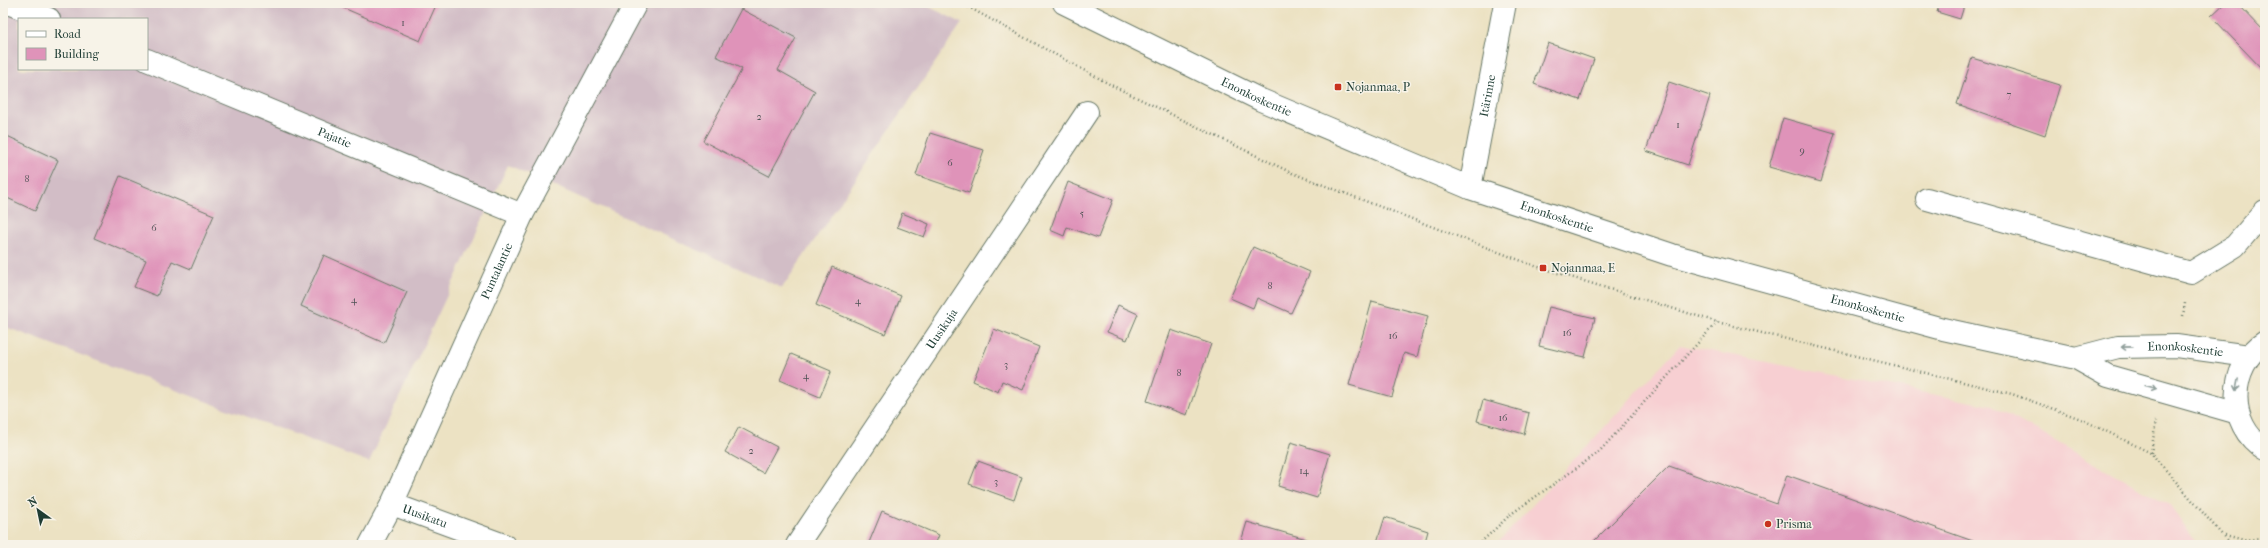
<svg xmlns="http://www.w3.org/2000/svg" width="2268" height="548" viewBox="0 0 2268 548" font-family="'IM FELL French Canon',serif">
  <style>
    .built { fill: #f7cfd2 }
    .industrial { fill: #d2bdc6; fill-rule: evenodd }
    .building { fill: #df93b9 }
    .lines { fill: none; stroke-linecap: round; stroke-linejoin: round }
    .minor-casing { stroke: #677766; stroke-width: 24 }
    .major-casing { stroke: #677766; stroke-width: 24 }
    .path { stroke: #677766; stroke-width: 2.5; stroke-dasharray: 1 3; stroke-linecap: butt }
    .minor { stroke: #fff; stroke-width: 22 }
    .major { stroke: #fff; stroke-width: 22 }
    .oneway { stroke: #8f9e9a }
    .poi-dot { fill: #c8321e; stroke: #f7f3e8; stroke-width: 1.5 }
    .labels { text-anchor: middle; stroke-width: 3; stroke-linejoin: round; paint-order: stroke }
    .number-label { font-size: 10px; fill: #4f5255 }
    .poi-label { font-size: 12px; fill: #1f3d34; stroke: #f7f3e8; text-anchor: start }
    .street-label { font-size: 12px; fill: #1f3d34; stroke: #f7f3e8 }
  </style>
  <rect width="100%" height="100%" fill="#f7f3e8"/>
  <filter id="ink" filterUnits="userSpaceOnUse"><feTurbulence type="fractalNoise" baseFrequency=".025" numOctaves="2"/><feDisplacementMap in="SourceGraphic" scale="8" xChannelSelector="R" yChannelSelector="G"/><feConvolveMatrix kernelMatrix="1 2 1 2 8 2 1 2 1" color-interpolation-filters="sRGB"/></filter>
  <filter id="wash" filterUnits="userSpaceOnUse"><feTurbulence type="fractalNoise" baseFrequency=".012" numOctaves="4" result="noise"/><feDisplacementMap in="SourceGraphic" scale="16" xChannelSelector="R" yChannelSelector="G"/><feGaussianBlur stdDeviation="0.9" result="paint"/><feColorMatrix in="noise" values="0 0 0 0 0 0 0 0 0 0 0 0 0 0 0 0 0 1.4 0 .05"/><feComposite in="paint" operator="in"/></filter>
  <g filter="url(#wash)">
    <rect width="100%" height="100%" fill="#ece2c3"/>
    <!-- built -->
    <polygon class="built" points="1680,345 1992,406 2170,505 2198,545 1496,545"/>
    <!-- industrial -->
    <path class="industrial" d="M 3,3 L 921,3 L 962,23 L 782,288 L 508,165 L 369,462 L 3,326 ZM 19,19 L 147,19 L 147,69 L 19,69 Z"/>
    <g id="blocks">
      <!-- building -->
      <g class="building">
        <polygon points="332,3 437,3 420,41"/>
        <polygon points="1940,3 1965,3 1960,19 1937,12"/>
        <polygon points="2225,3 2237,3 2265,32 2265,72 2211,16"/>
        <polygon points="741,9 796,38 778,70 815,91 769,176 703,141 742,69 716,56"/>
        <polygon points="1548,43 1594,59 1580,100 1534,84"/>
        <polygon points="1972,58 2060,85 2045,135 1957,104"/>
        <polygon points="1669,82 1710,96 1688,165 1646,151"/>
        <polygon points="1783,118 1835,133 1821,182 1769,167"/>
        <polygon points="930,133 984,150 969,193 916,175"/>
        <polygon points="3,134 58,160 35,211 3,196"/>
        <polygon points="120,176 214,215 191,269 172,261 157,296 134,287 146,260 94,238"/>
        <polygon points="1068,182 1113,200 1098,238 1067,227 1064,236 1050,230"/>
        <polygon points="902,213 929,224 924,237 897,227"/>
        <polygon points="1253,247 1310,272 1291,313 1257,298 1253,308 1230,298"/>
        <polygon points="324,255 407,292 384,343 301,306"/>
        <polygon points="832,267 901,296 885,334 816,305"/>
        <polygon points="1372,301 1428,316 1417,357 1404,353 1392,397 1349,385"/>
        <polygon points="1118,305 1138,314 1127,340 1107,332"/>
        <polygon points="1549,307 1595,318 1585,357 1539,346"/>
        <polygon points="994,329 1039,347 1023,390 1002,381 998,392 973,381"/>
        <polygon points="1171,330 1211,344 1187,415 1147,401"/>
        <polygon points="791,354 831,371 820,397 780,380"/>
        <polygon points="1483,400 1529,413 1524,434 1477,421"/>
        <polygon points="739,427 777,447 763,473 725,452"/>
        <polygon points="1291,442 1330,454 1317,498 1278,486"/>
        <polygon points="978,461 1022,477 1014,500 969,484"/>
        <polygon points="1669,466 1777,504 1787,475 1984,545 1590,545"/>
        <polygon points="882,511 939,535 935,545 868,545"/>
        <polygon points="1385,517 1428,531 1424,545 1386,545 1377,542"/>
        <polygon points="1247,522 1310,540 1309,545 1240,545"/>
      </g>
    </g>
  </g>
  <g filter="url(#ink)">
    <use href="#blocks" fill-opacity="0" stroke="#677766" stroke-width="1"/>
    <g class="lines">
      <defs>
        <g id="minor">
          <polyline points="8,3 49,19"/>
          <path id="s1" d="M 147,60 L 522,215"/>
          <path id="s2" d="M 1470,188 L 1505,3"/>
          <polyline points="1927,199 2191,273 2235,246 2265,211"/>
          <path id="s3" d="M 392,504 L 504,545"/>
          <path id="s4" d="M 370,545 L 392,504 L 522,215 L 636,3"/>
          <path id="s5" d="M 797,545 L 1087,112"/>
        </g>
        <g id="major">
          <path id="s6" d="M 1064,3 L 1261,100 L 1470,188 L 1672,255 L 1943,329 L 2076,358 L 2108,376 L 2238,413"/>
          <path d="M 2265,342 C 2228,365 2226,426 2265,449"/>
          <path id="s7" d="M 2076,358 L 2118,347 L 2176,346 L 2249,356"/>
        </g>
      </defs>
      <!-- minor casing -->
      <use href="#minor" class="minor-casing"/>
      <!-- major casing -->
      <use href="#major" class="major-casing"/>
      <!-- path -->
      <g class="path">
        <polyline points="961,3 1113,86 1292,173 1535,266 1717,322 2012,394 2081,419 2151,453 2231,545"/>
        <polyline points="2183,316 2185,303"/>
        <polyline points="2151,453 2156,421"/>
        <polyline points="2225,535 2244,540 2265,539"/>
        <polyline points="1478,545 1511,514 1598,453 1717,322"/>
      </g>
      <!-- minor -->
      <use href="#minor" class="minor"/>
      <!-- major -->
      <use href="#major" class="major"/>
    </g>
    <!-- one-way arrows -->
    <defs><path id="oneway-shaft" d="M-6 0H5M1.5-3L5.5 0L1.5 3" fill="none" stroke-width="1.6" stroke-linecap="round" stroke-linejoin="round"/></defs>
    <g class="oneway">
      <use href="#oneway-shaft" transform="translate(2127 347) rotate(179)"/>
      <use href="#oneway-shaft" transform="translate(2237 385) rotate(101)"/>
      <use href="#oneway-shaft" transform="translate(2151 387) rotate(15)"/>
    </g>
  </g>
  <!-- markers -->
  <g class="poi-dot">
    <rect x="1334" y="83" width="8" height="8" rx="2"/>
    <rect x="1539" y="264" width="8" height="8" rx="2"/>
    <circle cx="1768" cy="524" r="4"/>
  </g>
  <g class="labels">
    <!-- number labels -->
    <g class="number-label">
      <text x="403" y="26">1</text>
      <text x="2009" y="98">7</text>
      <text x="759" y="120">2</text>
      <text x="1678" y="128">1</text>
      <text x="1802" y="154">9</text>
      <text x="950" y="166">6</text>
      <text x="27" y="182">8</text>
      <text x="1082" y="217">5</text>
      <text x="154" y="231">6</text>
      <text x="1270" y="289">8</text>
      <text x="354" y="303">4</text>
      <text x="858" y="304">4</text>
      <text x="1567" y="336">16</text>
      <text x="1393" y="339">16</text>
      <text x="1006" y="368">3</text>
      <text x="1179" y="376">8</text>
      <text x="806" y="379">4</text>
      <text x="1503" y="421">16</text>
      <text x="751" y="454">2</text>
      <text x="1304" y="474">14</text>
      <text x="996" y="485">3</text>
    </g>
    <!-- poi labels -->
    <g class="poi-label">
      <text x="1346" y="91">Nojanmaa, P</text>
      <text x="1551" y="272">Nojanmaa, E</text>
      <text x="1776" y="528">Prisma</text>
    </g>
    <!-- street labels -->
    <g class="street-label">
      <text dy="4" stroke="none"><textPath href="#s2" startOffset="94">Itärinne</textPath></text>
      <text dy="4" stroke="none"><textPath href="#s6" startOffset="214">Enonkoskentie</textPath></text>
      <text dy="4" stroke="none"><textPath href="#s1" startOffset="203">Pajatie</textPath></text>
      <text dy="4" stroke="none"><textPath href="#s6" startOffset="538">Enonkoskentie</textPath></text>
      <text dy="4" stroke="none"><textPath href="#s4" startOffset="302">Puntalantie</textPath></text>
      <text dy="4" stroke="none"><textPath href="#s6" startOffset="862">Enonkoskentie</textPath></text>
      <text dy="4" stroke="none"><textPath href="#s5" startOffset="260">Uusikuja</textPath></text>
      <text dy="4" stroke="none"><textPath href="#s7" startOffset="111">Enonkoskentie</textPath></text>
      <text dy="4" stroke="none"><textPath href="#s3" startOffset="35">Uusikatu</textPath></text>
    </g>
  </g>
  <!-- margin -->
  <rect width="2268" height="548" fill="none" stroke="#f7f3e8" stroke-width="16"/>
  <!-- legend -->
  <rect x="18" y="18" width="130" height="52" fill="#f7f3e8" stroke="#a1aaa0"/>
  <rect x="26" y="31" width="20" height="6" fill="#ffffff" stroke="#a1aaa0"/>
  <text x="54" y="38" font-size="12" fill="#1f3d34">Road</text>
  <rect x="26" y="48" width="20" height="12" fill="#df93b9" stroke="#a1aaa0"/>
  <text x="54" y="58" font-size="12" fill="#1f3d34">Building</text>
  <!-- north arrow -->
  <g transform="translate(38 510) rotate(327)" stroke="#f7f3e8" stroke-width="3" paint-order="stroke">
  <path d="M0-3L7 15L0 10L-7 15Z" fill="#1f3d34"/>
  <text y="-6" font-size="11" font-weight="bold" text-anchor="middle" fill="#1f3d34">N</text>
  </g>
</svg>
